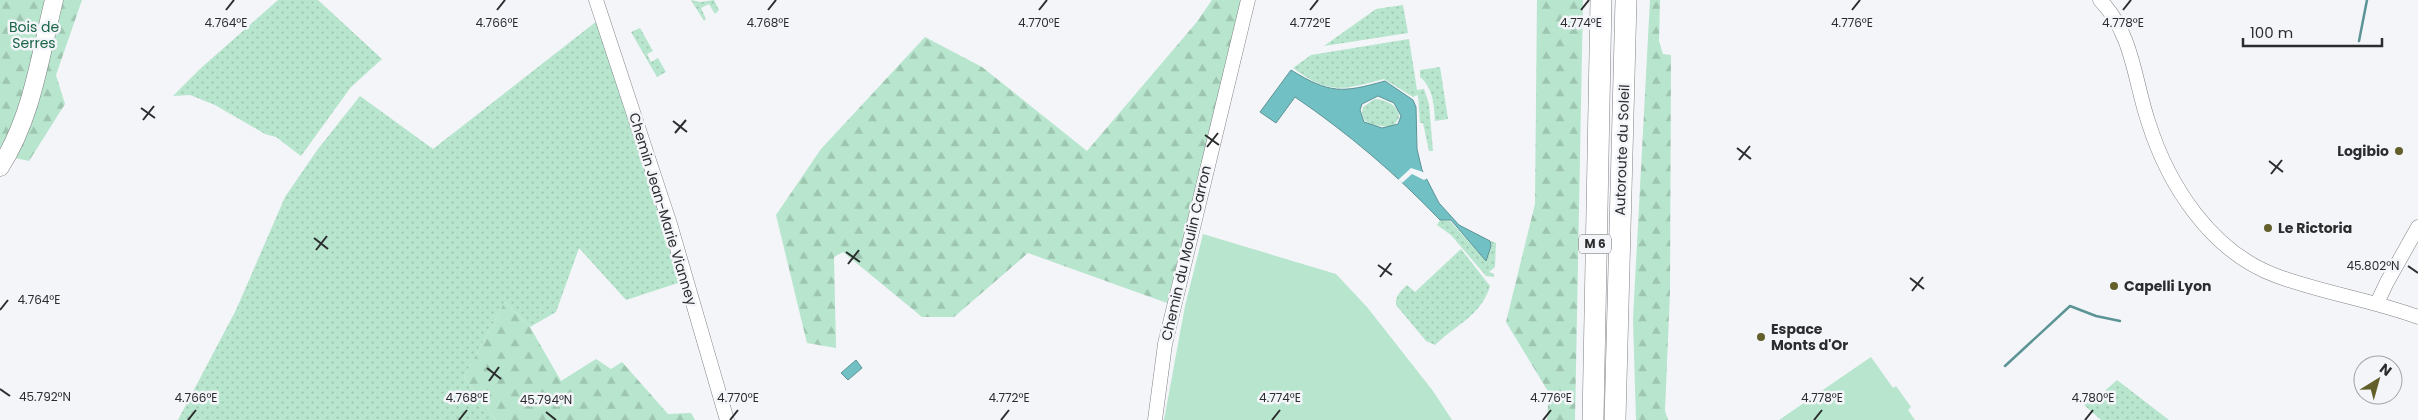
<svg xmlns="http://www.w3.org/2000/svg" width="2418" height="420" viewBox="0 0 2418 420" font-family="Poppins,sans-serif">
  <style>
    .grass { fill: url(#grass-dots) }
    .forest { fill: url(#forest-firs) }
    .garden { fill: #b7e5cd }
    .water { fill: #71c0c3; stroke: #5c9496; fill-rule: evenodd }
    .pier { fill: #f3f5f9 }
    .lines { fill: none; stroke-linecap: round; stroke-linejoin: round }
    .stream { stroke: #5c9496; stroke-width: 2.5 }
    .minor-casing { stroke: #808285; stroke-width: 15 }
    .major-casing { stroke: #808285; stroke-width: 19 }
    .highway-casing { stroke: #808285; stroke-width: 22 }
    .minor { stroke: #fff; stroke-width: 14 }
    .major { stroke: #fff; stroke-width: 18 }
    .highway { stroke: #fff; stroke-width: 21 }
    .ticks { fill: none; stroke: #2b2c2d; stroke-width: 2 }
    .poi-dot { fill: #635f2b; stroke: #f3f5f9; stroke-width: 2 }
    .labels { text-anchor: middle; stroke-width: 5; stroke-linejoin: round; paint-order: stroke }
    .shield { fill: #f3f5f9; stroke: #67686a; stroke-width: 1 }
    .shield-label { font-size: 12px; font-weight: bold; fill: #2b2c2d }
    .park-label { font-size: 14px; fill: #1a6446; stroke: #f3f5f9 }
    .street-label { font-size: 14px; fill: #2b2c2d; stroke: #f3f5f9 }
    .poi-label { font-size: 14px; font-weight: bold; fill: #2b2c2d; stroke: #f3f5f9; text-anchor: start }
    .ticks-label { font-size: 12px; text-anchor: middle; fill: #2b2c2d; stroke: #f3f5f9; stroke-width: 5; stroke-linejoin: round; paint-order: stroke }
  </style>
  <defs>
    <pattern id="grass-dots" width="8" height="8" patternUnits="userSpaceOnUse" patternTransform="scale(1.25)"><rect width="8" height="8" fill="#b7e5cd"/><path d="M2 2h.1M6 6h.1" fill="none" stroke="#9ec5b0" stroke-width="1.8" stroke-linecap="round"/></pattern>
    <pattern id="forest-firs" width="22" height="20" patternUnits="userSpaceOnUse" patternTransform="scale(1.25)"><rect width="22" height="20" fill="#b7e5cd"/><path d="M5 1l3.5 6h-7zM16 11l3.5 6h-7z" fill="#9ec5b0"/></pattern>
  </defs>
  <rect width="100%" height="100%" fill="#f3f5f9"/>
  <!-- grass -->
  <g class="grass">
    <polygon points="278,0 318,0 382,59 351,87 301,156 276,137 265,134 215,105 190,95 173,96 201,68"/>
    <polygon points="691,0 701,2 714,0 719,10 715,14 709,4 701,8 706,19 704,21"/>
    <polygon points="1403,5 1408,33 1324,46 1376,9"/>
    <polygon points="597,21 681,282 626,300 579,248 556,312 530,327 505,302 464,377 496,420 178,420 236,310 285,197 318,149 360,96 433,149"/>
    <polygon points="640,28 653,51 647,54 651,62 658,58 666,72 657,77 631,32"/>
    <path d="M 1409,39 L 1417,90 L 1424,89 L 1429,104 L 1433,151 L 1429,151 L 1423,123 L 1420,123 L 1418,95 L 1413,97 L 1384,79 C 1343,90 1329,95 1293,68 L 1311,55 Z"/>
    <path d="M 1440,67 L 1448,119 L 1435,121 C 1434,104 1433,88 1420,77 L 1420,70 Z"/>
    <path d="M 1375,99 C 1386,100 1399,105 1399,118 L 1393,126 C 1379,127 1358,126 1363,107 Z"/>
    <polygon points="1440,220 1450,221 1486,261 1491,246 1491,241 1496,243 1495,267 1489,272 1494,274 1494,277 1486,276 1451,235 1437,225"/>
    <path d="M 1461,249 L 1490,286 C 1482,315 1453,327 1435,345 L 1426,341 L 1396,305 C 1395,296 1401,291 1407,285 L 1415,292 Z"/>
    <polygon points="2117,380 2169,420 2101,420 2084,405 2097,398"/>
  </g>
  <!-- forest -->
  <g class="forest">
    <polygon points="0,0 82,0 56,75 65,104 29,161 0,155"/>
    <polygon points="1212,0 1242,0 1167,303 1028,253 954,317 922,317 843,252 834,257 836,348 807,343 776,215 821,149 925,37 982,67 1087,151 1196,23"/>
    <polygon points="1537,0 1583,0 1575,420 1547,420 1549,393 1506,322 1535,204"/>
    <polygon points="1650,0 1660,0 1659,41 1663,54 1671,55 1670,291 1665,411 1668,420 1636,420 1633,319"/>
    <polygon points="505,302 530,327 561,381 596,359 611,369 622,362 668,414 691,413 695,420 496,420 464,377"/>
  </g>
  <!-- garden -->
  <g class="garden">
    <polygon points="1203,234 1336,274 1367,307 1433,391 1452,420 1164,420 1185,306"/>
    <polygon points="1871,357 1893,388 1896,386 1911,407 1908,410 1915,420 1779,420"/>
  </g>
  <!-- water -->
  <g class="water">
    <path d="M 1291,70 C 1330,94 1342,93 1385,81 L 1413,100 L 1416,107 L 1417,149 L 1422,170 L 1439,203 L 1459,225 L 1490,241 L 1491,246 L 1486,261 L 1451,220 L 1440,220 C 1396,174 1348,133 1295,97 L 1276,123 L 1260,112 ZM 1378,96 L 1394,103 L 1401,116 L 1398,124 L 1382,128 L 1364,122 L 1360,110 L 1362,104 Z"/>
    <polygon points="856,360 862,368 848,380 841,373"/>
  </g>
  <!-- pier -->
  <polygon class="pier" points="1411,168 1426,173 1428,178 1424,180 1412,174 1402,183 1398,180"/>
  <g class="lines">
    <!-- stream -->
    <g class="stream">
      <polyline points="2359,41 2367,0"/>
      <polyline points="2005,366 2070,306 2096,316 2120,321"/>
    </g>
    <defs>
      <g id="minor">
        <polyline points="596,0 670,224 727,420"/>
        <path d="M 2100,0 C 2133,34 2134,79 2148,121 C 2168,185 2211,252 2277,276 C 2323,293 2372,300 2418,317"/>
        <polyline points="2377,303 2387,282 2418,227"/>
        <polyline points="1155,420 1165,344 1248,0"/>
      </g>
      <path id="major" d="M 0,167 C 32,118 40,56 54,0"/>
      <g id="highway">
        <polyline points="1593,420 1601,0"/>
        <polyline points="1615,420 1626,0"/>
      </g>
    </defs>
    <!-- minor casing -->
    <use href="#minor" class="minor-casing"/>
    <!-- major casing -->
    <use href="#major" class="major-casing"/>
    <!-- highway casing -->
    <use href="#highway" class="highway-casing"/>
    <!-- minor -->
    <use href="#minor" class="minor"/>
    <!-- major -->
    <use href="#major" class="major"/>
    <!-- highway -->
    <use href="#highway" class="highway"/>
  </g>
  <!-- ticks -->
  <path class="ticks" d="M 226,10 L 234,0M 497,10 L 505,0M 768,10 L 776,0M 1039,10 L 1047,0M 1310,10 L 1318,0M 1581,10 L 1589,0M 1852,10 L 1860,0M 2123,10 L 2131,0M 141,108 L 155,118M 143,120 L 154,106M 673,121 L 687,132M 675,133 L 686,120M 1205,135 L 1219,145M 1207,147 L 1218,133M 1737,148 L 1751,159M 1739,160 L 1750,146M 2269,161 L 2283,172M 2271,174 L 2282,160M 314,238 L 328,249M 316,250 L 327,236M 846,252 L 860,262M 848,264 L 859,250M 1378,265 L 1392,275M 2408,266 L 2418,273M 1380,277 L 1391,263M 1910,278 L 1924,289M 1912,291 L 1923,277M 0,310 L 8,300M 487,368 L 501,379M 489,381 L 499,367M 0,389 L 10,396M 546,412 L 556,420M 188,420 L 196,410M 459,420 L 467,410M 730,420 L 738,410M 1001,420 L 1009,410M 1272,420 L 1280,410M 1543,420 L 1551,410M 1814,420 L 1822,410M 2085,420 L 2093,410"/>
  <!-- markers -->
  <g class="poi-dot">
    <circle cx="2399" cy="151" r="5"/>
    <circle cx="2268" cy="228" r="5"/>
    <circle cx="2114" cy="286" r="5"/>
    <circle cx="1761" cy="337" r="5"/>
  </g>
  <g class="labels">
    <!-- shield labels -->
    <rect class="shield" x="1579" y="234.5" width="32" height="19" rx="4"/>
    <g class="shield-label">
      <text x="1595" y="248">M 6</text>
    </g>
    <!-- park labels -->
    <g class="park-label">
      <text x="34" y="32">Bois de<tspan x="34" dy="16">Serres</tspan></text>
    </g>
    <!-- street labels -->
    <g class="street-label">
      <text transform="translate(1622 150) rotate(-88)" y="5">Autoroute du Soleil</text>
      <text transform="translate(663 209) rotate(73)" y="5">Chemin Jean-Marie Vianney</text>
      <text transform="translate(1186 253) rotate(-77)" y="5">Chemin du Moulin Carron</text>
    </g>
    <!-- poi labels -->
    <g class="poi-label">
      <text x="2389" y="156" text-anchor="end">Logibio</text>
      <text x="2278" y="233">Le Rictoria</text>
      <text x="2124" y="291">Capelli Lyon</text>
      <text x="1771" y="334">Espace<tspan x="1771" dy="16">Monts d'Or</tspan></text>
    </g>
  </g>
  <g class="ticks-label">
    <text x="226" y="27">4.764°E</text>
    <text x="497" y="27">4.766°E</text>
    <text x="768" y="27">4.768°E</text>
    <text x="1039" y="27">4.770°E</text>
    <text x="1310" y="27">4.772°E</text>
    <text x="1581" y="27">4.774°E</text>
    <text x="1852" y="27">4.776°E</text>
    <text x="2123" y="27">4.778°E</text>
    <text x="2373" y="270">45.802°N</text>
    <text x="39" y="304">4.764°E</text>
    <text x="45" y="401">45.792°N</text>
    <text x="196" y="402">4.766°E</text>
    <text x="467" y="402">4.768°E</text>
    <text x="738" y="402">4.770°E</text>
    <text x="1009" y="402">4.772°E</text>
    <text x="1280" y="402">4.774°E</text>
    <text x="1551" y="402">4.776°E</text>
    <text x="1822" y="402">4.778°E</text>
    <text x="2093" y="402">4.780°E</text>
    <text x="546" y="404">45.794°N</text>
  </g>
  <!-- north arrow -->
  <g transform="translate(2378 380) rotate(37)"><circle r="24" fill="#f3f5f9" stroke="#a3a5a7"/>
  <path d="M0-4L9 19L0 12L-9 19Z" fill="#635f2b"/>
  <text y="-8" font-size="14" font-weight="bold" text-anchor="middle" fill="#2b2c2d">N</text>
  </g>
  <!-- scale -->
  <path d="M2243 38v8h139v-8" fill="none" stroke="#2b2c2d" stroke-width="2.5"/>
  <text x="2250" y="38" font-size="15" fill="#2b2c2d" stroke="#f3f5f9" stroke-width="4" paint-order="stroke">100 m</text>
</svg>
